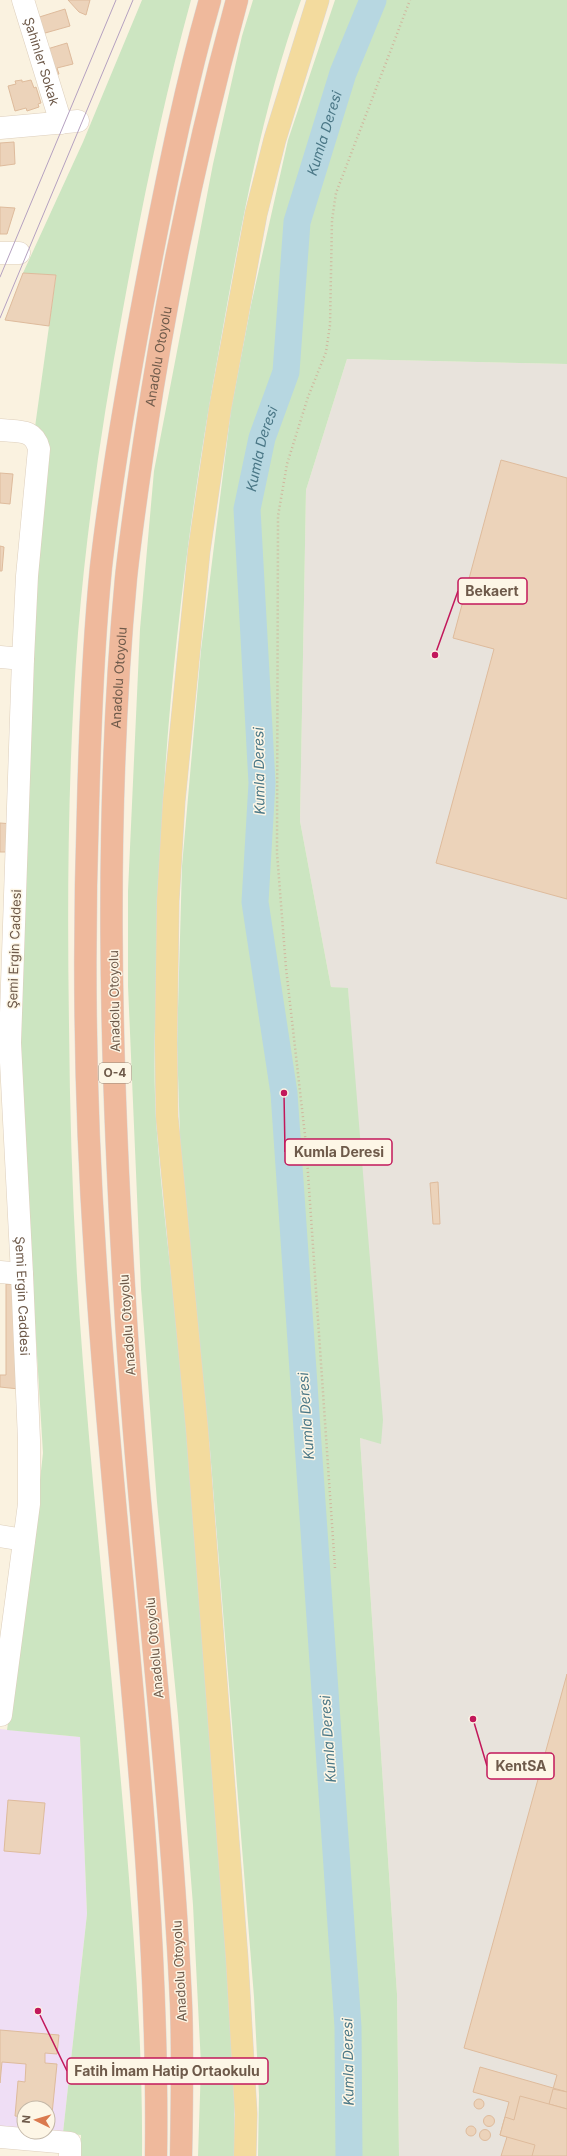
<svg xmlns="http://www.w3.org/2000/svg" width="567" height="2156" viewBox="0 0 567 2156" font-family="Inter,sans-serif">
  <style>
    .industrial { fill: #e8e3dc }
    .education { fill: #efdef5 }
    .green { fill: #cce5c1 }
    .lines { fill: none; stroke-linecap: round; stroke-linejoin: round }
    .river { stroke: #b7d7e1; stroke-width: 27 }
    .building { fill: #ecd3ba; stroke: #debb9c }
    .minor-casing { stroke: #ddcfbd; stroke-width: 23 }
    .major-casing { stroke: #dcd7d4; stroke-width: 23 }
    .highway-casing { stroke: #dcd7d4; stroke-width: 23 }
    .path { stroke: #d0b69e; stroke-width: 2.5; stroke-dasharray: 1 3; stroke-linecap: butt }
    .minor { stroke: #fff; stroke-width: 22 }
    .major { stroke: #f3db9e; stroke-width: 22 }
    .highway { stroke: #efb99c; stroke-width: 22 }
    .tram { stroke: #b5a1c1; stroke-width: 1 }
    .labels { text-anchor: middle; stroke-width: 3; stroke-linejoin: round; paint-order: stroke }
    .shield { fill: #fdf6e6; stroke: #998979; stroke-width: 1 }
    .shield-label { font-size: 12px; font-weight: bold; fill: #6e5a4a }
    .street-label { font-size: 13px; fill: #6e5a4a; stroke: #fdf6e6 }
    .water-label { font-size: 14px; font-style: italic; fill: #4a7786; stroke: #fdf6e6 }
    .leader { fill: none; stroke: #c2185b; stroke-width: 1.5 }
    .callout-dot { fill: #c2185b; stroke: #fdf6e6; stroke-width: 1.5 }
    .callout { fill: #fdf6e6; stroke: #c2185b; stroke-width: 1.5 }
    .callout-label { font-size: 14px; text-anchor: middle; font-weight: bold; fill: #6e5a4a }
  </style>
  <rect width="100%" height="100%" fill="#faf2e0"/>
  <!-- industrial -->
  <polygon class="industrial" points="347,359 567,364 567,2156 399,2156 397,1994 360,1438 381,1443 348,989 331,987 300,821 306,490"/>
  <!-- education -->
  <polygon class="education" points="0,1729 80,1737 87,1914 63,2133 48,2131 48,2108 24,2108 24,2130 0,2128"/>
  <!-- green -->
  <g class="green">
    <path d="M 142,0 L 191,0 C 163,102 142,205 123,309 C 103,416 87,524 78,633 C 68,763 67,894 69,1025 C 70,1138 74,1250 83,1363 C 95,1518 112,1674 125,1829 C 134,1938 143,2047 142,2156 L 81,2156 L 81,2135 L 63,2133 L 87,1914 L 80,1737 L 7,1730 L 28,1588 L 43,1453 L 18,1045 L 35,427 L 56,276 L 23,273 L 83,142 Z"/>
    <path d="M 253,0 L 301,0 C 260,114 240,232 219,350 C 183,547 161,747 157,947 C 156,1009 152,1071 157,1133 C 162,1202 171,1270 178,1339 C 193,1495 203,1651 215,1807 C 221,1880 226,1952 230,2025 C 233,2069 236,2112 234,2156 L 198,2156 L 201,2065 L 193,1905 L 178,1716 L 157,1502 L 141,1289 L 128,986 L 128,891 L 140,629 L 154,471 L 213,164 L 242,36 Z"/>
    <polygon points="335,0 567,0 567,364 347,359 306,490 300,821 331,987 348,988 383,1420 381,1444 360,1438 397,1994 399,2156 258,2156 259,2095 254,1997 210,1450 181,1168 177,1044 182,866 201,650 231,410 251,305 288,140"/>
  </g>
  <g class="lines">
    <!-- river -->
    <path class="river" id="s1" d="M 349,2156 L 348,2027 L 284,1093 L 255,902 L 262,783 L 247,509 L 262,438 L 286,372 L 297,222 L 343,73 L 373,0"/>
  </g>
  <!-- building -->
  <g class="building">
    <polygon points="68,0 90,0 86,15 79,12"/>
    <polygon points="65,9 70,26 38,35 33,19"/>
    <polygon points="67,43 73,64 57,68 59,74 51,76 44,50"/>
    <polygon points="22,80 22,82 31,80 34,88 36,87 41,103 38,104 39,107 27,111 26,108 15,111 8,86 16,84 15,81"/>
    <polygon points="14,142 15,164 0,166 0,143"/>
    <polygon points="0,207 15,208 7,234 0,234"/>
    <polygon points="23,273 56,275 49,326 5,320"/>
    <polygon points="501,460 567,478 567,899 436,863 494,649 453,638"/>
    <polygon points="0,473 13,474 10,504 0,503"/>
    <polygon points="0,546 4,547 2,571 0,571"/>
    <polygon points="0,823 13,824 12,852 0,852"/>
    <polygon points="438,1182 440,1224 433,1224 430,1183"/>
    <polygon points="6,1284 18,1285 19,1389 0,1387 0,1375 6,1375"/>
    <polygon points="567,1674 567,2092 553,2089 557,2075 464,2048"/>
    <polygon points="8,1800 45,1803 40,1854 4,1851"/>
    <polygon points="0,2030 59,2035 57,2054 45,2053 45,2063 57,2064 52,2114 48,2114 48,2108 24,2108 24,2117 15,2116 18,2081 25,2082 26,2064 2,2062 0,2083"/>
    <polygon points="480,2067 567,2092 567,2156 501,2156 507,2137 500,2135 509,2102 473,2092"/>
    <polygon points="553,2089 567,2092 567,2109 549,2104"/>
    <polygon points="520,2096 567,2109 567,2156 532,2156 535,2145 500,2135 505,2117 514,2120"/>
    <circle cx="479" cy="2104" r="5"/>
    <circle cx="489" cy="2121" r="5.5"/>
    <circle cx="471" cy="2131" r="5"/>
    <circle cx="485" cy="2135" r="5.5"/>
  </g>
  <g class="lines">
    <defs>
      <g id="minor">
        <path id="s2" d="M 23,0 L 61,123"/>
        <polyline points="0,128 78,121"/>
        <polyline points="0,253 19,253"/>
        <path id="s3" d="M 0,430 C 18,432 34,428 39,449 L 27,576 L 23,659 L 10,1043 L 22,1274 L 29,1440 L 29,1504 L 1,1715"/>
        <polyline points="0,657 23,659"/>
        <polyline points="0,1272 22,1274"/>
        <polyline points="0,1536 24,1540"/>
        <polyline points="0,2137 70,2143 70,2156"/>
      </g>
      <polyline id="major" points="245,2156 246,2114 237,1959 197,1429 167,1117 166,1041 168,901 174,801 199,551 220,409 256,214 275,139 318,0"/>
      <g id="highway">
        <path d="M 156,2156 C 160,1855 113,1554 95,1253 C 85,1105 83,955 88,807 C 90,727 93,647 101,567 C 113,462 132,358 152,255 C 169,169 186,84 210,0"/>
        <path id="s4" d="M 181,2156 C 182,2105 183,2054 181,2003 C 170,1764 137,1525 124,1286 C 110,1051 104,813 126,578 C 131,531 138,484 145,437 C 167,290 198,143 237,0"/>
      </g>
    </defs>
    <!-- minor casing -->
    <use href="#minor" class="minor-casing"/>
    <!-- major casing -->
    <use href="#major" class="major-casing"/>
    <!-- highway casing -->
    <use href="#highway" class="highway-casing"/>
    <!-- path -->
    <polyline class="path" points="335,1568 306,1144 286,968 277,853 278,516 287,464 308,397 326,352 330,325 332,220 336,193 410,0"/>
    <!-- minor -->
    <use href="#minor" class="minor"/>
    <!-- major -->
    <use href="#major" class="major"/>
    <!-- highway -->
    <use href="#highway" class="highway"/>
    <!-- tram -->
    <g class="tram">
      <polyline points="0,277 116,0"/>
      <polyline points="0,318 133,0"/>
    </g>
  </g>
  <g class="labels">
    <!-- shield labels -->
    <rect class="shield" x="99" y="1063" width="32" height="20" rx="3"/>
    <g class="shield-label">
      <text x="115" y="1077">O-4</text>
    </g>
    <!-- street labels -->
    <g class="street-label">
      <text dy="5" stroke="none"><textPath href="#s2" startOffset="64">Şahinler Sokak</textPath></text>
      <text dy="5" stroke="none"><textPath href="#s4" startOffset="1805">Anadolu Otoyolu</textPath></text>
      <text dy="5" stroke="none"><textPath href="#s4" startOffset="1481">Anadolu Otoyolu</textPath></text>
      <text transform="translate(14 949) rotate(-88)" y="5">Şemi Ergin Caddesi</text>
      <text transform="translate(114 1001) rotate(-91)" y="5">Anadolu Otoyolu</text>
      <text dy="5" stroke="none"><textPath href="#s3" startOffset="896">Şemi Ergin Caddesi</textPath></text>
      <text transform="translate(127 1325) rotate(-94)" y="5">Anadolu Otoyolu</text>
      <text transform="translate(154 1648) rotate(-95)" y="5">Anadolu Otoyolu</text>
      <text transform="translate(179 1971) rotate(-93)" y="5">Anadolu Otoyolu</text>
    </g>
    <!-- water labels -->
    <g class="water-label">
      <text dy="5" stroke="none"><textPath href="#s1" startOffset="2038">Kumla Deresi</textPath></text>
      <text dy="5" stroke="none"><textPath href="#s1" startOffset="1714">Kumla Deresi</textPath></text>
      <text transform="translate(259 771) rotate(-91)" y="5">Kumla Deresi</text>
      <text transform="translate(306 1416) rotate(-94)" y="5">Kumla Deresi</text>
      <text transform="translate(328 1739) rotate(-94)" y="5">Kumla Deresi</text>
      <text transform="translate(348 2062) rotate(-91)" y="5">Kumla Deresi</text>
    </g>
  </g>
  <!-- callouts -->
  <path class="leader" d="M435 655L458 591M284 1093L285 1152M473 1719L487 1766M38 2011L67 2071"/>
  <g class="callout-dot">
    <circle cx="435" cy="655" r="4"/>
    <circle cx="284" cy="1093" r="4"/>
    <circle cx="473" cy="1719" r="4"/>
    <circle cx="38" cy="2011" r="4"/>
  </g>
  <g class="callout">
    <rect x="458" y="578" width="69" height="26" rx="4"/>
    <rect x="285" y="1139" width="107" height="26" rx="4"/>
    <rect x="487" y="1753" width="67" height="26" rx="4"/>
    <rect x="67" y="2058" width="201" height="26" rx="4"/>
  </g>
  <g class="callout-label">
    <text x="492" y="596">Bekaert</text>
    <text x="339" y="1157">Kumla Deresi</text>
    <text x="521" y="1771">KentSA</text>
    <text x="167" y="2076">Fatih İmam Hatip Ortaokulu</text>
  </g>
  <!-- north arrow -->
  <g transform="translate(36 2120) rotate(275)"><circle r="19" fill="#fdf6e6" stroke="#c4b8a8"/>
  <path d="M0-3L7 15L0 10L-7 15Z" fill="#da7a4f"/>
  <text y="-6" font-size="11" font-weight="bold" text-anchor="middle" fill="#6e5a4a">N</text>
  </g>
</svg>
